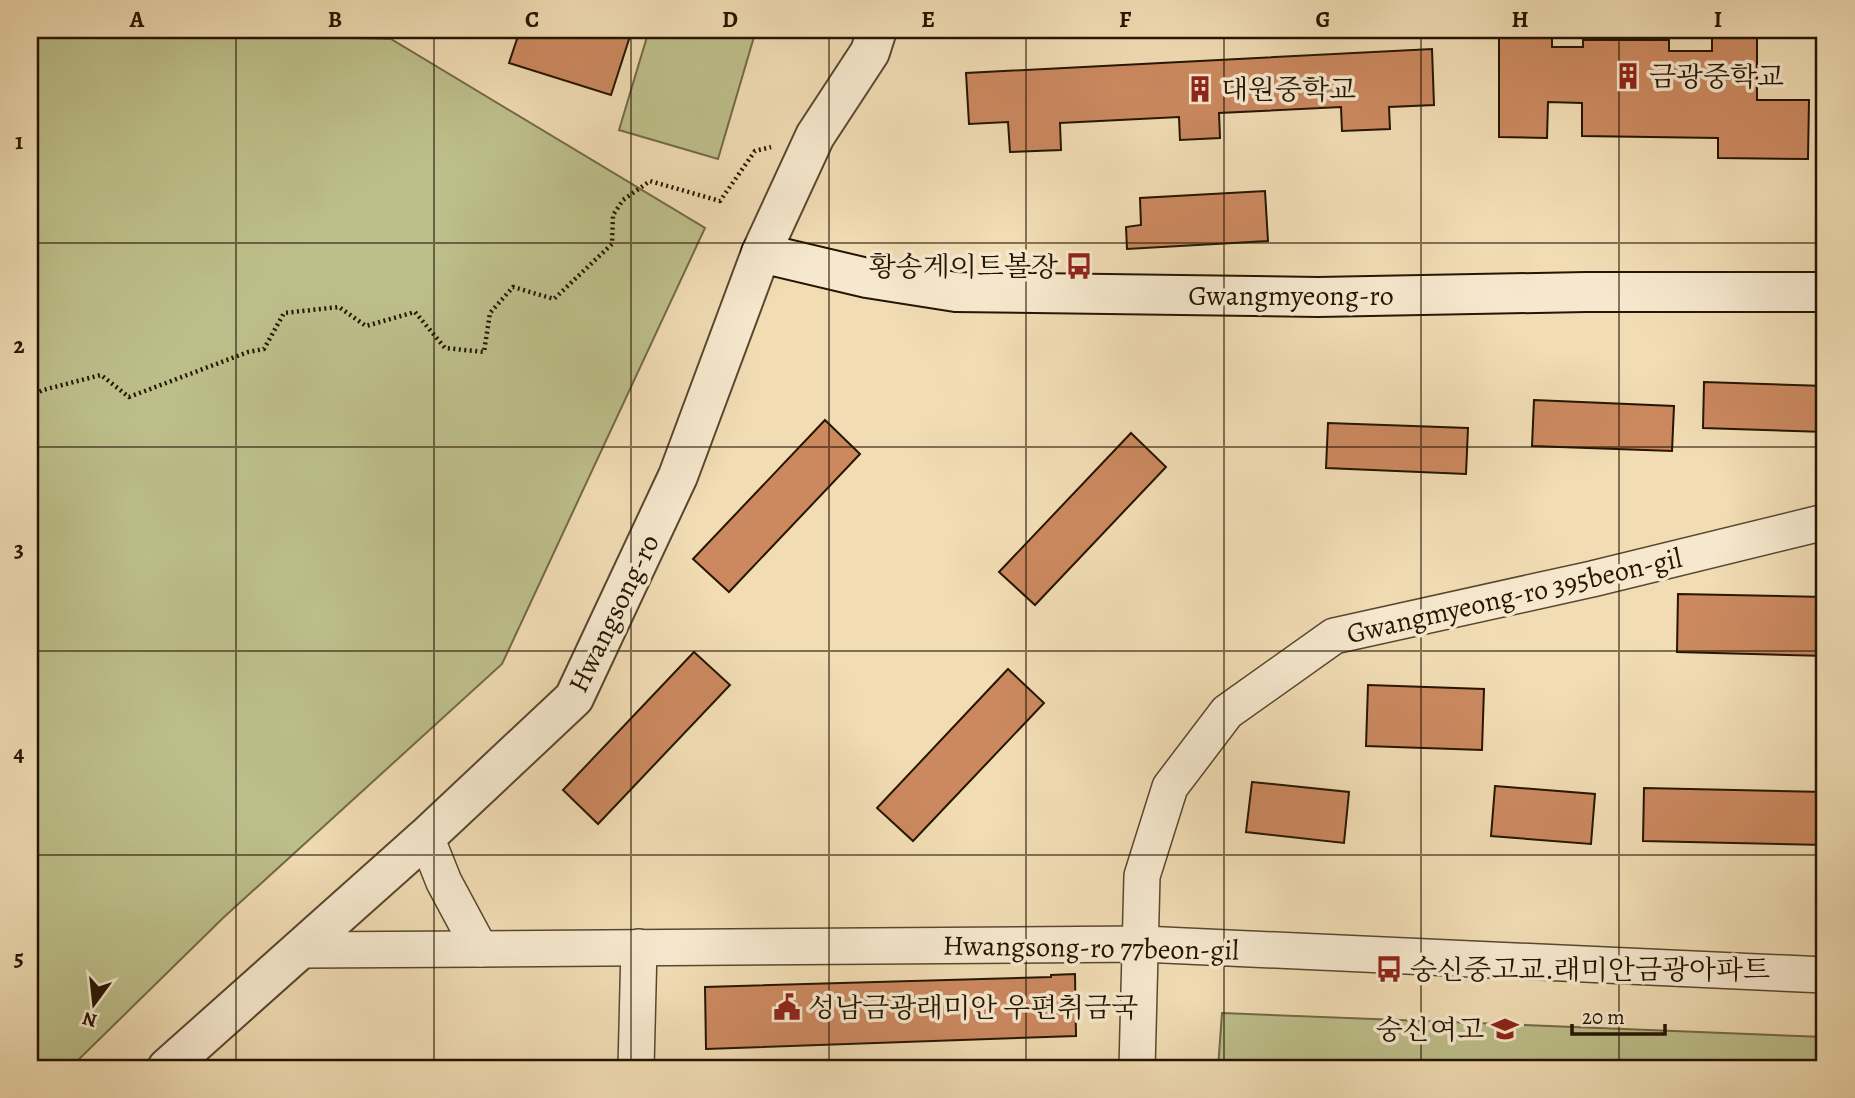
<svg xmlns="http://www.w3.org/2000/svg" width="1855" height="1098" viewBox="0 0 1855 1098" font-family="Alegreya,'Noto Serif KR',serif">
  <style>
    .green { fill: #bdbf8b; stroke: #726a46; stroke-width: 2 }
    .building { fill: #cc8960; stroke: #261501; stroke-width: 2 }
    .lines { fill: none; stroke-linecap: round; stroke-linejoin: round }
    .minor-casing { stroke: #59472e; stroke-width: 38 }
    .tertiary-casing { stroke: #59472e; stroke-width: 42 }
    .secondary-casing { stroke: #261501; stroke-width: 42 }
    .path { stroke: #261501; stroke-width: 4.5; stroke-dasharray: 2 3.5; stroke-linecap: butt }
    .minor { stroke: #f6e8ce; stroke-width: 35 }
    .tertiary { stroke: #f6e8ce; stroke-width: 38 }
    .secondary { stroke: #f6e8ce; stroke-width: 38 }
    .grid { fill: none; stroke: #261501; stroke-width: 2; stroke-opacity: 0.55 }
    .labels { text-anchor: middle; stroke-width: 7; stroke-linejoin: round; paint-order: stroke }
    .poi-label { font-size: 28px; fill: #261501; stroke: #f6e8ce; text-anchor: start }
    .street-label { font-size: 28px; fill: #261501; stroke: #f6e8ce }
    .neatline { fill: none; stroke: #261501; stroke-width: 2.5 }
    .grid-label { font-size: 23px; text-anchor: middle; font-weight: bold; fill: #261501 }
  </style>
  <rect width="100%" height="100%" fill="#f1dcb4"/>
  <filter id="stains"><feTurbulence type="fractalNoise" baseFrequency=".00286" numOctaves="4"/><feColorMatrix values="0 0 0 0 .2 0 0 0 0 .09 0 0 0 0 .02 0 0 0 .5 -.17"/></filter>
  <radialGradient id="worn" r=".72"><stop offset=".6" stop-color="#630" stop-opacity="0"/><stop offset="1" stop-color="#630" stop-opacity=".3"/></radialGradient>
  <!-- green -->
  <g class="green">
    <polygon points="30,30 108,30 109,32 391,39 705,228 502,664 223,918 70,1068 30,1068"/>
    <polygon points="649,30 756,30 718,159 619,130"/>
    <polygon points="1222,1013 1825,1037 1825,1068 1218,1068"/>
  </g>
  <!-- building -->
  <g class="building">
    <polygon points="520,30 632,30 611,95 509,63"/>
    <polygon points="1499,30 1552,30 1552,47 1583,47 1583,40 1669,40 1669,51 1712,51 1712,30 1757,30 1757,100 1809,100 1808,159 1718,158 1718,138 1582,136 1582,103 1548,102 1547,138 1499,137"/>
    <polygon points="1432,49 1434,105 1389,107 1390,129 1342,131 1341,107 1219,113 1220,138 1180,140 1179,117 1060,123 1061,150 1010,152 1008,122 969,124 966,73"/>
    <polygon points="1265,191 1268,241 1127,249 1126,227 1141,225 1140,198"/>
    <polygon points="1704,382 1825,386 1825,432 1703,428"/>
    <polygon points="1534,400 1674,406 1672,451 1532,446"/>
    <polygon points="825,420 860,454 729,592 693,559"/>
    <polygon points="1328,423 1468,428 1466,474 1326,468"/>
    <polygon points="1131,433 1166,467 1035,605 999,572"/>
    <polygon points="1678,594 1825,597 1825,656 1677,652"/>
    <polygon points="694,652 730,685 598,824 563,790"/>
    <polygon points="1008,669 1044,703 913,841 877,808"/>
    <polygon points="1368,685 1484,689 1482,750 1366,746"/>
    <polygon points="1252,782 1349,792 1344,843 1246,832"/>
    <polygon points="1495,786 1595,794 1591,844 1491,836"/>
    <polygon points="1644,788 1825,792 1825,845 1643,841"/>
    <polygon points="1075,974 1076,1036 706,1049 705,987 1051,977 1051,975"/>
  </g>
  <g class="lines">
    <defs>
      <g id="minor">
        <polyline points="426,837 444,882 480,949 1142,944 1825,975"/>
        <polyline points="300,950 480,949"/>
        <polyline points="636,1068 639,947"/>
        <polyline points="1137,1068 1142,876 1170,787 1227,712 1334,636 1592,579 1825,522"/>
      </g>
      <polyline id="tertiary" points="167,1068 426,837 574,698 678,476 761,253 815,136 870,52 877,30"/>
      <polyline id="secondary" points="761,253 867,278 956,292 1318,297 1586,292 1825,292"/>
    </defs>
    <!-- minor casing -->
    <use href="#minor" class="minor-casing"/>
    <!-- tertiary casing -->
    <use href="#tertiary" class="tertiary-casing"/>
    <!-- secondary casing -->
    <use href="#secondary" class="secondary-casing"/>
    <!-- path -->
    <polyline class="path" points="30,397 43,390 101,375 129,397 248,352 264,349 284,313 339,307 366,326 415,312 445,348 484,352 490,313 513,287 554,299 612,244 613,215 623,200 650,181 720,201 755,151 771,147"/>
    <!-- minor -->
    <use href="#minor" class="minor"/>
    <!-- tertiary -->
    <use href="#tertiary" class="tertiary"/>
    <!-- secondary -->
    <use href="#secondary" class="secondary"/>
  </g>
  <!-- grid -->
  <path class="grid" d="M 236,30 L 236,1068M 434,30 L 434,1068M 631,30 L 631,1068M 829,30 L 829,1068M 1026,30 L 1026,1068M 1224,30 L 1224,1068M 1421,30 L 1421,1068M 1619,30 L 1619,1068M 30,243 L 1825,243M 30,447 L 1825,447M 30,651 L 1825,651M 30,855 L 1825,855"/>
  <!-- icons -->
  <defs>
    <symbol id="building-bare" viewBox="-9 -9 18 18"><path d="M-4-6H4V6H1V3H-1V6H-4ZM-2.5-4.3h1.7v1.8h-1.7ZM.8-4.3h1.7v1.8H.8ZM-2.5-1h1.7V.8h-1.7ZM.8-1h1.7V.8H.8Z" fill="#8f2418" stroke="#f6e8ce" stroke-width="2.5" paint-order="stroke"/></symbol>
    <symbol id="bus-bare" viewBox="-9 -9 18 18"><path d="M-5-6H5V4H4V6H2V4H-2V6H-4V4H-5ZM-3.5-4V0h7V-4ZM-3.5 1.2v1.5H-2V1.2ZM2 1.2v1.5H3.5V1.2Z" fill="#8f2418" stroke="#f6e8ce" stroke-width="2.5" paint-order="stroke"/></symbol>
    <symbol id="civic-bare" viewBox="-9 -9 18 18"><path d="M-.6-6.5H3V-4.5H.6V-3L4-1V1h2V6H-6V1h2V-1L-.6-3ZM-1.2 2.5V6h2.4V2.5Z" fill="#8f2418" stroke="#f6e8ce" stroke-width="2.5" paint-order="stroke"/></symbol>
    <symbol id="school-bare" viewBox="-9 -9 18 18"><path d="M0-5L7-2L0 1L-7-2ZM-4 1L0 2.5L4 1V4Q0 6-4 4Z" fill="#8f2418" stroke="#f6e8ce" stroke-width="2.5" paint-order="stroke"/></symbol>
  </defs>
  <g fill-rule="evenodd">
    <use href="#building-bare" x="1609" y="57" width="38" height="38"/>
    <use href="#building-bare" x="1181" y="70" width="38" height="38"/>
    <use href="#bus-bare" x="1060" y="247" width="38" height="38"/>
    <use href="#bus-bare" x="1370" y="950" width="38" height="38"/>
    <use href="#civic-bare" x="768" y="988" width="38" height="38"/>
    <use href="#school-bare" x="1486" y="1010" width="38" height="38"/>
  </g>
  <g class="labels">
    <!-- poi labels -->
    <g class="poi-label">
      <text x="1649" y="86">금광중학교</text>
      <text x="1221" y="99">대원중학교</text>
      <text x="1058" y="276" text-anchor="end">황송게이트볼장</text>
      <text x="1410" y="979">숭신중고교.래미안금광아파트</text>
      <text x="808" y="1017">성남금광래미안 우편취금국</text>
      <text x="1484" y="1039" text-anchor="end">숭신여고</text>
    </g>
    <!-- street labels -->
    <g class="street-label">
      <text x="1291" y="305">Gwangmyeong-ro</text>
      <text transform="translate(1514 595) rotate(-13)" y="10">Gwangmyeong-ro 395beon-gil</text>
      <text transform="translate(613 613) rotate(-64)" y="10">Hwangsong-ro</text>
      <text transform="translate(1091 947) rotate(1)" y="10">Hwangsong-ro 77beon-gil</text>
    </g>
  </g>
  <!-- margin -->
  <rect width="1855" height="1098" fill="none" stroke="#f1dcb4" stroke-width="77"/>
  <!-- north arrow -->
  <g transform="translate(94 1004) rotate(195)" stroke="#f6e8ce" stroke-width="5" paint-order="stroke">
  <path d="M0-5L12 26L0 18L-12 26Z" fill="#261501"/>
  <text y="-10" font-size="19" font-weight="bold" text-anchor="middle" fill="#261501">N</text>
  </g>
  <!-- scale -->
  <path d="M1572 1024v10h93v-10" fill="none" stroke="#261501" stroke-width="3.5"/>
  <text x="1582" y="1024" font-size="21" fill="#261501" stroke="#f6e8ce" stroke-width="5" paint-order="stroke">20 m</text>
  <rect x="38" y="38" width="1778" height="1022" class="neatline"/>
  <g class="grid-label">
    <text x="137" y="27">A</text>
    <text x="335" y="27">B</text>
    <text x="532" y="27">C</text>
    <text x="730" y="27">D</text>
    <text x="928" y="27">E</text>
    <text x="1125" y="27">F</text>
    <text x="1323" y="27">G</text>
    <text x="1520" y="27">H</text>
    <text x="1718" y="27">I</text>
    <text x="19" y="149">1</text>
    <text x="19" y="353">2</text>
    <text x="19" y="557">3</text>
    <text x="19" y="761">4</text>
    <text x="19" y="965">5</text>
  </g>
  <rect width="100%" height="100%" filter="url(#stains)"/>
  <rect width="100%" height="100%" fill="url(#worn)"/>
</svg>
